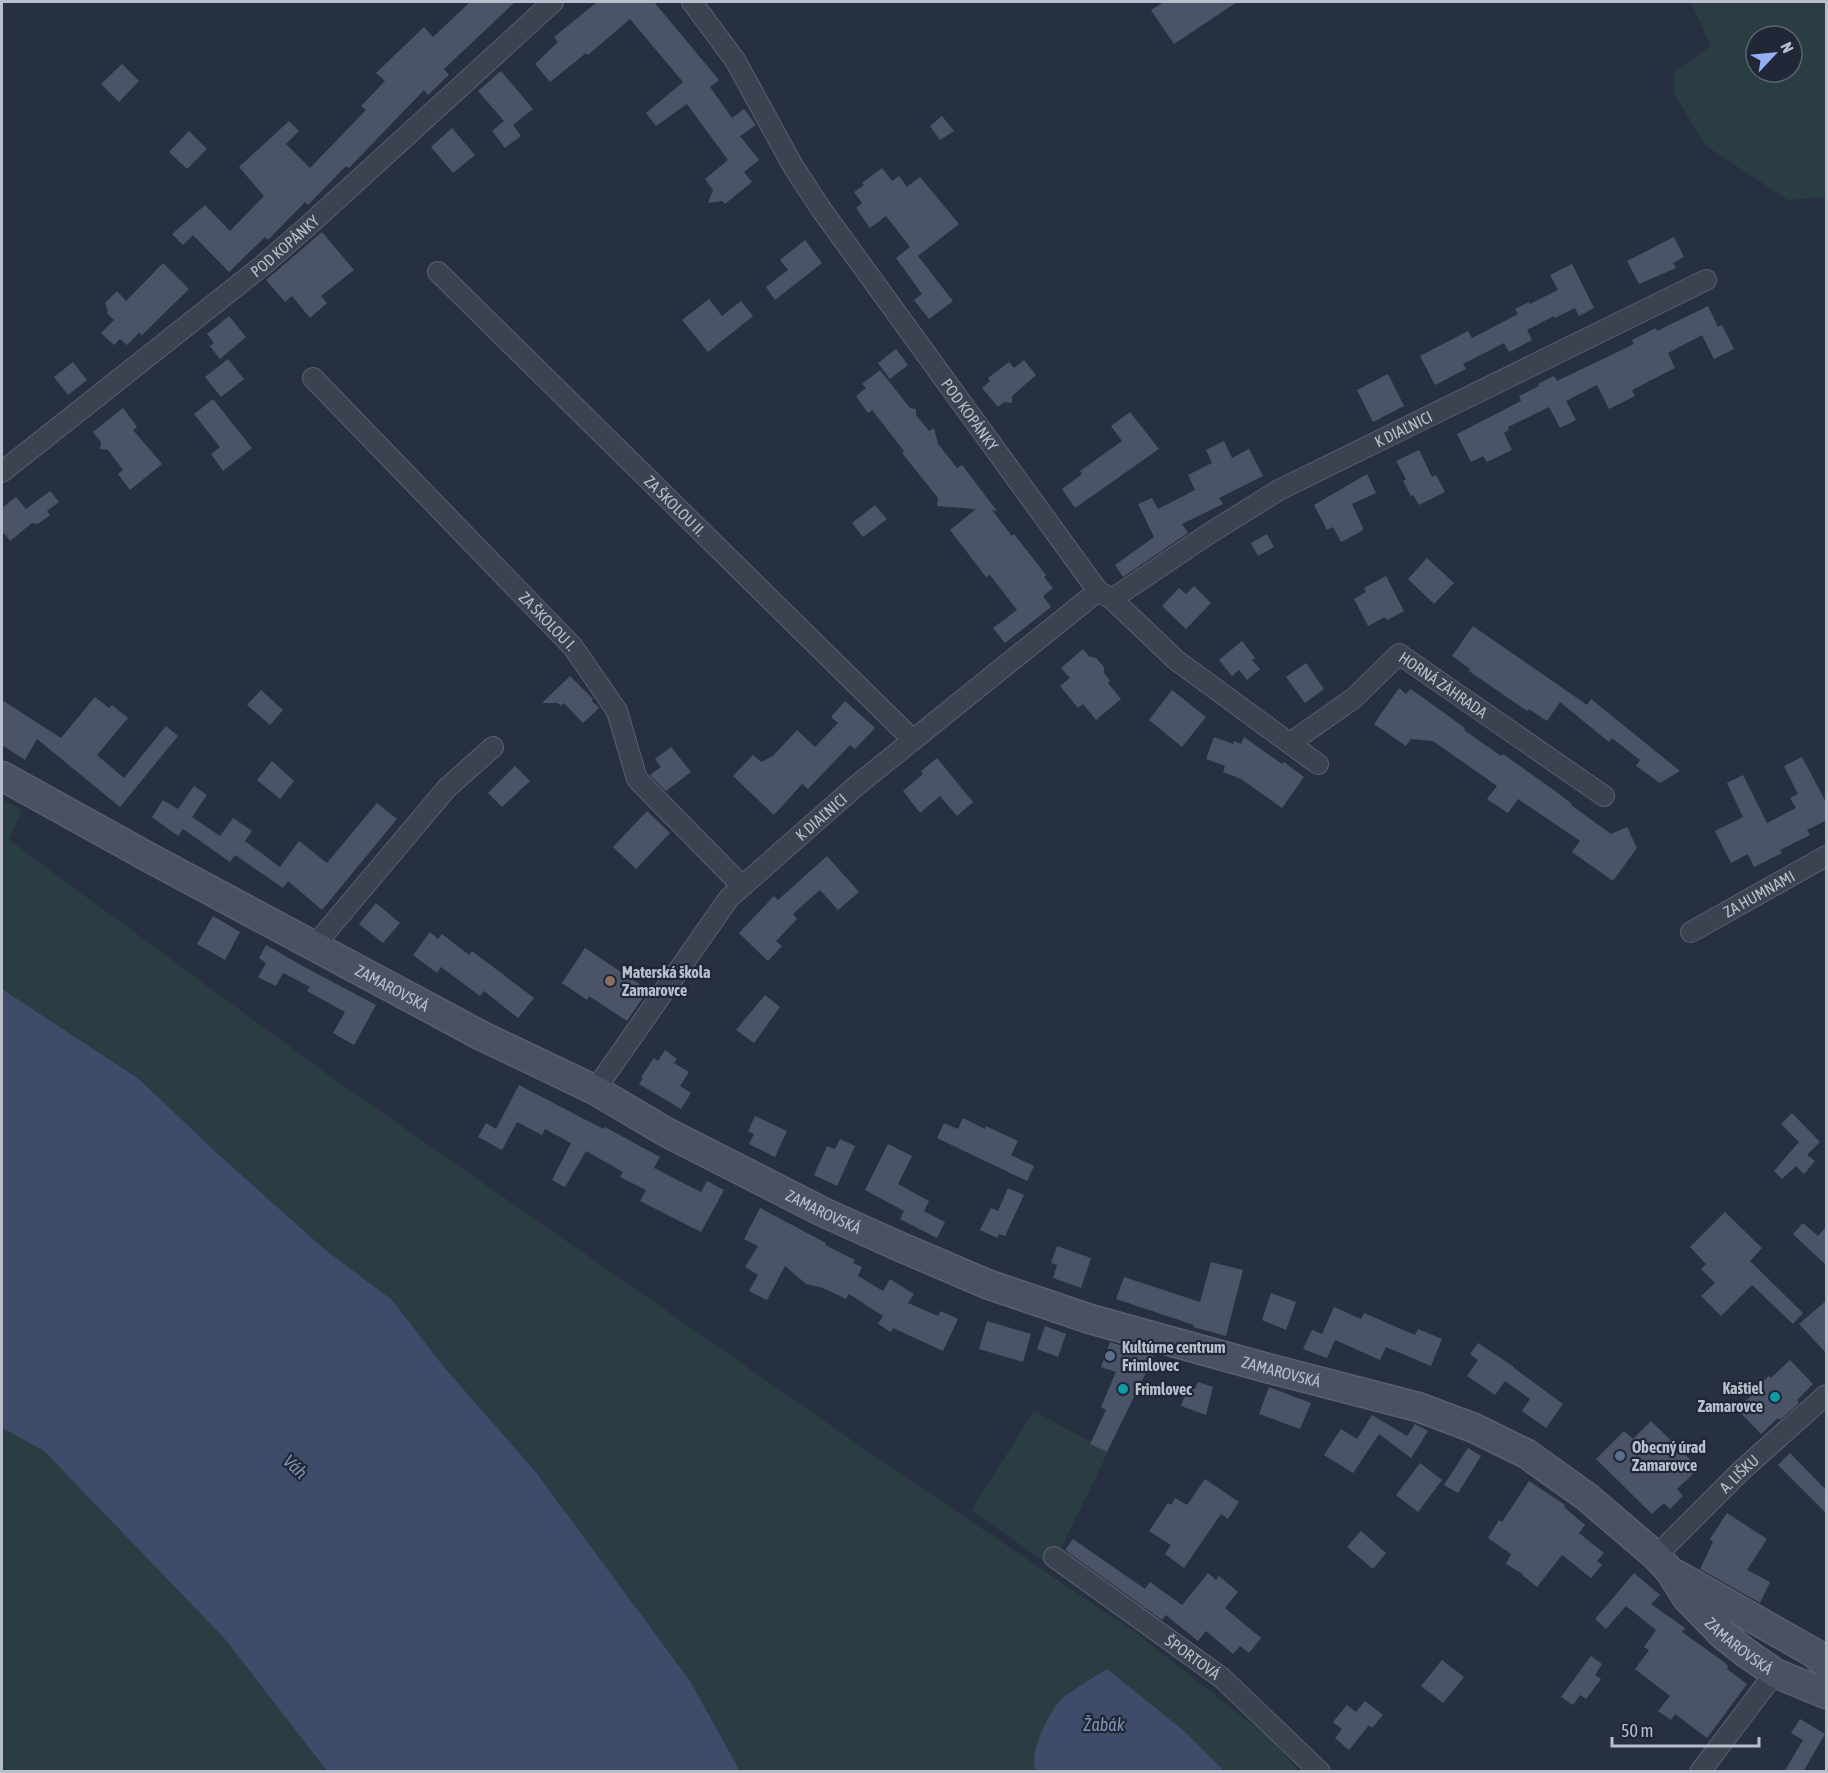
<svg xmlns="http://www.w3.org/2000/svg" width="1828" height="1773" viewBox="0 0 1828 1773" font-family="'Asap Condensed',sans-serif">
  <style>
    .green { fill: #293d42; fill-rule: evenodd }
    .water { fill: #3e4c69 }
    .building { fill: #4b5467 }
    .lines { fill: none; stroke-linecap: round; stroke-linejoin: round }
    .street-casing { stroke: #59606e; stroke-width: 22 }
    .secondary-casing { stroke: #59606e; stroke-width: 31 }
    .street { stroke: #3b4250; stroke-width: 20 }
    .secondary { stroke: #495163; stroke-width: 28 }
    .education-dot { fill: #8d6e63; stroke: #202736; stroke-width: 2 }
    .service-dot { fill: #5c6f8a; stroke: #202736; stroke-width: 2 }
    .culture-dot { fill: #0f9aa8; stroke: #202736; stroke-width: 2 }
    .labels { text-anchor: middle; stroke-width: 4.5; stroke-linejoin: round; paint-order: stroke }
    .street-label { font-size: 16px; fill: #b8becb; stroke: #202736 }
    .poi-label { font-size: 16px; font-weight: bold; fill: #b8becb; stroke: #202736; text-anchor: start }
    .water-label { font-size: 18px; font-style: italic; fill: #8191b1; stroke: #202736 }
  </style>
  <rect width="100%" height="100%" fill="#273041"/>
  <!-- green -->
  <g class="green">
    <path d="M 1691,2 L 1826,2 L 1826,197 L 1788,200 L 1706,146 L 1673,92 L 1675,71 L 1711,46 ZM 1756,36 L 1792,36 L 1792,72 L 1756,72 Z"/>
    <polygon points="2,799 22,810 9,840 327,1074 876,1457 1139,1635 1272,1740 1299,1771 740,1771 690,1681 535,1471 444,1367 392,1300 323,1248 218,1154 139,1079 2,989"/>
    <polygon points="1034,1411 1108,1452 1052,1567 971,1510"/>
    <polygon points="2,1428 44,1451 226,1639 327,1771 2,1771"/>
  </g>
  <!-- water -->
  <g class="water">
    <polygon points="2,989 139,1079 218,1154 323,1248 392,1300 444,1367 535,1471 690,1681 740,1771 327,1771 225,1639 44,1451 2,1428"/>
    <path d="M 1107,1669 L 1184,1731 L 1224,1771 L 1036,1771 C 1028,1754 1047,1718 1058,1703 C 1066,1693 1095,1677 1107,1669 Z"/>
  </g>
  <!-- building -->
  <g class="building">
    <polygon points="470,2 515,2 444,69 449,75 428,95 424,90 349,168 346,166 308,205 305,202 268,240 265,237 229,272 193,235 183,245 172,234 205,205 230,231 264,196 239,167 289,121 299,131 286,144 310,168 366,110 361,106 385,81 376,73 424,27 433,37"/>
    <polygon points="597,2 654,2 719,80 710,87 732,118 744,109 756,125 740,136 759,160 744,172 752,182 725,204 722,201 708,203 713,190 705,179 728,160 687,104 656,126 646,113 683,82 630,19 588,55 586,53 550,82 535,64 558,42 554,37"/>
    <polygon points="1164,2 1237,2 1174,44 1151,10"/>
    <polygon points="122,64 139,81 119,102 101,84"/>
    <polygon points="501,71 533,109 513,125 521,136 505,148 492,131 504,121 478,91"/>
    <polygon points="942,116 954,131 940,140 930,126"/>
    <polygon points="452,128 475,155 453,173 431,147"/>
    <polygon points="189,131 207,149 187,169 169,152"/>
    <polygon points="882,168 892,181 899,176 907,187 920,177 959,224 918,256 953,301 929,319 914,300 922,294 896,258 910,247 886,216 870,228 856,208 862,203 854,192 864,185 862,183"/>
    <polygon points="322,232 354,270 321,296 327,303 310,318 292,296 285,302 266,280"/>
    <polygon points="1674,237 1684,257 1673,263 1676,268 1639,284 1627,261"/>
    <polygon points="805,240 822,263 775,300 766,287 788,270 780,260"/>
    <polygon points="163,263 189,289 141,336 140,332 127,345 120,339 114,345 101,333 114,320 107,313 108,311 105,303 117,291 126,301"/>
    <polygon points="1572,264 1594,308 1579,316 1575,308 1555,318 1554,316 1527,330 1532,340 1509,352 1504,343 1463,364 1466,369 1435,385 1420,356 1468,331 1472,338 1518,314 1515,309 1529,302 1530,304 1558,290 1550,275"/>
    <polygon points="709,299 722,316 741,301 753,316 708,352 682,320"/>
    <polygon points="1708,306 1718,327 1722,325 1734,349 1714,359 1702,335 1668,353 1675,368 1632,390 1635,396 1609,409 1597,385 1566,401 1576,420 1560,428 1549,407 1508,427 1509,430 1504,433 1512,450 1487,462 1483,456 1471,462 1457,434 1521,401 1519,396 1539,386 1538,384 1554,376 1557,381 1634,344 1632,340 1656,328 1657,331"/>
    <polygon points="229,316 246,337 220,359 210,346 214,343 207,334"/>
    <polygon points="896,349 908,365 890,379 878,363"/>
    <polygon points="228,359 244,379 221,397 205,377"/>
    <polygon points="1024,360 1036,375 1012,396 1012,403 1004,402 998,407 982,388 990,381 988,378 1009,362 1014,368"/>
    <polygon points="73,362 87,380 68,395 54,377"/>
    <polygon points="880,370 910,408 916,409 916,415 929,431 934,428 938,444 957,468 962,465 997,511 992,510 1012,536 1014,534 1046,575 1044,577 1053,588 1043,596 1051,607 1005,643 993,628 1017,610 990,575 986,577 950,530 976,509 937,506 938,498 902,453 904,451 872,410 868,413 856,396 866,388 862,384"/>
    <polygon points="1388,374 1404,406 1373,422 1357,390"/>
    <polygon points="213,399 252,448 223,471 211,454 220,447 194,414"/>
    <polygon points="123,408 137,427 133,430 162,464 130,490 118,474 123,470 108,450 100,449 101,442 93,432"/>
    <polygon points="1130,412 1159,449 1075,508 1062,489 1082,474 1080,471 1122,441 1111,426"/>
    <polygon points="1224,441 1232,458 1249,449 1263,476 1219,498 1223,504 1182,524 1188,533 1123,577 1115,565 1154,537 1138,504 1152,498 1158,509 1195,490 1188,475 1212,463 1206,450"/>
    <polygon points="1419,450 1432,477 1436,475 1445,492 1419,505 1413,495 1411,496 1403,481 1406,479 1396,461"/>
    <polygon points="1367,474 1376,493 1352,504 1363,528 1362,531 1341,542 1333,527 1327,530 1314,505"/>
    <polygon points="50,491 59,502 47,511 50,515 38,524 32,523 10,541 5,534 2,533 2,508 16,497 26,509"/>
    <polygon points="875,505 887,519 863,537 852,523"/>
    <polygon points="1267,534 1274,547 1258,556 1251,543"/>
    <polygon points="1427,558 1454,583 1434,604 1408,579"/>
    <polygon points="1386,576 1404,611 1387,620 1385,617 1368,626 1354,599 1366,592 1364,588"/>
    <polygon points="1194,586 1211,603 1186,629 1162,606 1179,588 1186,594"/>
    <polygon points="1473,626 1587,705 1591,699 1680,771 1660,783 1636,766 1640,760 1612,738 1609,742 1560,702 1547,721 1529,709 1527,711 1469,671 1470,669 1452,656"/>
    <polygon points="1242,641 1255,658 1252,660 1260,669 1247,680 1239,670 1232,676 1219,660"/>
    <polygon points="1083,649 1090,657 1096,658 1104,667 1104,673 1110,681 1108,683 1121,699 1096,720 1083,704 1078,708 1060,686 1070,678 1061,668"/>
    <polygon points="1306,663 1324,689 1305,703 1286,677"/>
    <polygon points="570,676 593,699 592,701 599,708 583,723 564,703 561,706 558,703 542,703"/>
    <polygon points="1399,688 1406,694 1410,689 1418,694 1465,728 1464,730 1501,756 1503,754 1551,788 1572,804 1571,805 1611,834 1627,827 1637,848 1613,881 1572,852 1580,841 1518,799 1508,813 1487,799 1497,786 1433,741 1411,739 1406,746 1374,724"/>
    <polygon points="261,690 283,710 270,725 247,705"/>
    <polygon points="1172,690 1206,717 1182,747 1149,720"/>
    <polygon points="95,697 109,708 112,705 128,718 97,755 124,778 166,726 178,736 120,807 37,739 25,760 2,745 2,700 61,738"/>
    <polygon points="845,701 875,728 855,749 850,745 808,789 802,784 774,815 733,776 753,755 761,762 773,756 797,730 815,747 838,723 831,717"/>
    <polygon points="1214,737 1233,744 1234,741 1241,744 1244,737 1282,764 1284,762 1304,777 1282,808 1241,779 1223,772 1225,766 1206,759"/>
    <polygon points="671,747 691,772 666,791 650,775 661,767 655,759"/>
    <polygon points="1802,757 1827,804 1827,820 1807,830 1810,835 1780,850 1782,853 1754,867 1748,854 1731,863 1715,831 1743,817 1727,783 1743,775 1767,823 1796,808 1790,798 1798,794 1784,766"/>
    <polygon points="937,758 973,802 957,816 940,796 920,813 903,791 923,774 921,771"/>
    <polygon points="272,761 294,781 280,799 257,780"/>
    <polygon points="515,766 530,781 502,807 488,793"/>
    <polygon points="194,786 207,795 192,817 220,836 233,818 252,831 245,841 280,867 299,841 327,863 377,803 397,819 322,910 288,881 283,888 235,855 230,862 183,829 178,836 152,817 163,800 178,809"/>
    <polygon points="647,811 670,833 636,869 613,847"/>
    <polygon points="827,856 859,892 838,910 820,890 793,914 797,919 776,941 782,946 768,961 739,933 774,896 778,900"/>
    <polygon points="376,903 400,923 383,943 359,924"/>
    <polygon points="213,916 240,932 225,960 197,944"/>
    <polygon points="430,932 438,939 442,934 469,955 472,951 534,998 518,1018 484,991 480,996 441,967 437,973 413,955"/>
    <polygon points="266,945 308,969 376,1005 354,1045 333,1033 345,1012 307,991 310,987 283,973 276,986 258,977 266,963 259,958"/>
    <polygon points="585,948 648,990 627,1021 589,996 587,1000 562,983"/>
    <polygon points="765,995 780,1007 754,1043 736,1030"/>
    <polygon points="665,1050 677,1059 674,1063 689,1072 680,1086 691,1093 681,1109 639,1084 643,1078 641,1077 654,1058 658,1061"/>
    <polygon points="519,1085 584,1119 604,1129 605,1127 660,1157 654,1168 701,1192 707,1181 724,1190 701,1232 640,1201 646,1190 620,1177 623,1172 586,1151 565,1187 552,1180 571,1143 545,1129 542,1135 517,1122 502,1150 478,1137 486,1123 496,1129"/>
    <polygon points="1792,1113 1820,1142 1807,1155 1815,1161 1804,1174 1796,1166 1782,1179 1774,1171 1799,1142 1781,1124"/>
    <polygon points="755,1116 787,1131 775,1157 749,1144 754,1134 748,1131"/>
    <polygon points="963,1118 985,1129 986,1126 1018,1141 1011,1155 1034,1166 1027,1181 937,1138 944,1123 958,1129"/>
    <polygon points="840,1139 855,1146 837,1186 814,1175 827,1146 835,1149"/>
    <polygon points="888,1144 912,1156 898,1184 929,1201 924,1211 945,1222 937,1238 900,1219 904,1211 865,1190"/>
    <polygon points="1008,1188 1024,1195 1005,1236 999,1234 997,1238 980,1230 991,1208 998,1211"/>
    <polygon points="760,1208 826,1243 825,1245 855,1260 853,1263 862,1267 858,1276 883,1291 890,1279 914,1294 908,1303 938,1316 941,1311 958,1319 943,1351 893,1328 891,1332 878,1324 883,1316 849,1294 846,1299 823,1288 806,1284 785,1266 767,1300 749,1291 758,1275 745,1267 758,1246 744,1239"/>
    <polygon points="1725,1212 1762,1248 1750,1261 1803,1313 1793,1324 1752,1285 1721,1316 1701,1296 1715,1283 1701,1269 1706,1264 1690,1247"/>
    <polygon points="1803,1223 1818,1236 1827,1226 1827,1266 1793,1234"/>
    <polygon points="1057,1246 1091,1258 1081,1288 1053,1278 1057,1265 1051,1263"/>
    <polygon points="1211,1262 1243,1270 1226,1336 1193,1327 1194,1325 1116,1299 1124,1277 1200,1302"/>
    <polygon points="1271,1293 1296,1302 1286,1330 1262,1320"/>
    <polygon points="1827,1300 1827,1354 1799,1324"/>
    <polygon points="1334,1307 1361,1319 1364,1313 1415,1335 1418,1329 1442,1339 1431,1366 1386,1347 1380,1360 1335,1340 1327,1358 1303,1349 1312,1330 1322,1334"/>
    <polygon points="987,1321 1031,1334 1023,1362 979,1349"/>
    <polygon points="1045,1326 1066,1334 1058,1357 1037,1349"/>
    <polygon points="1110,1342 1154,1356 1107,1452 1090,1444 1106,1410 1101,1407 1116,1372 1101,1367"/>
    <polygon points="1478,1343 1514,1367 1514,1368 1563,1404 1546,1428 1522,1411 1530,1399 1505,1381 1495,1395 1467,1376 1478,1360 1470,1354"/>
    <polygon points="1790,1360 1813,1384 1797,1400 1799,1403 1780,1420 1778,1418 1761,1434 1737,1409 1754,1393 1752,1391 1769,1376 1771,1378"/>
    <polygon points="1198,1382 1213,1387 1206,1415 1181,1406 1187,1387 1195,1389"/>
    <polygon points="1269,1387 1311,1403 1300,1429 1259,1414"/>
    <polygon points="1372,1415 1407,1436 1415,1424 1428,1431 1411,1458 1379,1434 1353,1473 1324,1455 1341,1429 1357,1439"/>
    <polygon points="1651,1421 1699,1468 1677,1489 1683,1496 1670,1509 1664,1503 1652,1514 1596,1459 1624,1431 1633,1439"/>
    <polygon points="1468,1448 1481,1456 1458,1493 1444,1485"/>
    <polygon points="1790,1453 1827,1491 1827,1514 1778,1465"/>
    <polygon points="1420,1463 1442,1480 1418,1512 1396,1495"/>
    <polygon points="1205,1479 1239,1502 1228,1519 1221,1514 1184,1568 1165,1554 1171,1545 1149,1531 1168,1503 1171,1505 1175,1498 1187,1505"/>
    <polygon points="1529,1481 1565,1505 1564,1507 1585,1525 1579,1533 1604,1553 1597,1561 1602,1565 1591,1578 1562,1555 1537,1587 1522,1575 1523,1574 1506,1564 1511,1554 1488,1538 1499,1520 1502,1522"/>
    <polygon points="1727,1513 1767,1539 1747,1570 1770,1582 1760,1603 1700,1569 1713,1542 1710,1539"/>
    <polygon points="1361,1531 1386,1553 1373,1569 1347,1547"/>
    <polygon points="1073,1539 1145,1589 1150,1582 1182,1605 1208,1573 1216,1580 1219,1576 1238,1592 1225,1608 1261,1638 1249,1653 1240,1646 1233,1654 1206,1631 1198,1641 1166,1615 1162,1620 1065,1550"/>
    <polygon points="1634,1573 1660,1595 1651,1604 1685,1628 1682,1632 1724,1662 1728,1666 1727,1669 1747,1684 1707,1738 1675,1714 1671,1720 1658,1711 1670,1696 1635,1669 1649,1650 1644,1647 1656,1630 1626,1606 1606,1629 1595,1619"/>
    <polygon points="1591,1656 1602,1664 1595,1675 1601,1679 1586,1699 1580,1695 1573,1705 1561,1697"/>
    <polygon points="1442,1660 1464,1677 1443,1703 1421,1686"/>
    <polygon points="1365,1701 1383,1715 1372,1728 1369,1725 1349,1750 1335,1738 1342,1729 1333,1722 1347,1705 1356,1712"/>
    <polygon points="1800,1719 1825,1734 1803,1772 1784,1772 1803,1740 1791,1733"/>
  </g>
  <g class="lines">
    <defs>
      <g id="street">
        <path id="s1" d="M 692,2 L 735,60 L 793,166 L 821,209 L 1098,591 L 1112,599 L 1176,660 L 1318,764"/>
        <path id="s2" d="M 438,272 L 913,740"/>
        <path id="s3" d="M 313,378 L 573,647 L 617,711 L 637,779 L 742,886"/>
        <path id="s4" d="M 2,472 L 262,266 L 310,224 L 553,2"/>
        <path id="s5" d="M 1112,599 L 1210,533 L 1279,490 L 1706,280"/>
        <path id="s6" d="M 1290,743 L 1354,698 L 1399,654 L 1604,796"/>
        <path id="s7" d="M 1691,932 L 1826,856"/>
        <polyline points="314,946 447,788 493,747"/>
        <path id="s8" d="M 595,1090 L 729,898 L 856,786 L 1098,591"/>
        <path id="s9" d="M 1656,1556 L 1741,1471 L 1826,1395"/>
        <path id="s10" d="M 1054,1557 L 1222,1678 L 1320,1772"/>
        <polyline points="1700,1772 1775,1673"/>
      </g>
      <g id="secondary">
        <path id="s11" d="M 2,776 L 150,858 L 482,1036 L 595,1090 L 666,1132 L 823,1212 L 896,1245 L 987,1284 L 1090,1319 L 1267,1368 L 1418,1407 L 1474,1428 L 1527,1454 L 1587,1497 L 1656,1556 L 1670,1571 L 1687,1598 L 1722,1634 L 1746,1653 L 1775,1673 L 1826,1694"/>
        <polyline points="1677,1575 1814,1653 1826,1664"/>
      </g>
    </defs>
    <!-- street casing -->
    <use href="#street" class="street-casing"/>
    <!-- secondary casing -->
    <use href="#secondary" class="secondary-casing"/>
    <!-- street -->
    <use href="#street" class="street"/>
    <!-- secondary -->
    <use href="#secondary" class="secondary"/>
  </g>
  <!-- markers -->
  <circle class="education-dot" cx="610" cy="981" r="6"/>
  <g class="service-dot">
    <circle cx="1110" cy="1356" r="6"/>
    <circle cx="1620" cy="1456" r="6"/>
  </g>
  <g class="culture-dot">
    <circle cx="1123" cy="1389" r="6"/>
    <circle cx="1775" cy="1397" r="6"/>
  </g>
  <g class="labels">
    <!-- street labels -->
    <g class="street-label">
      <text dy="6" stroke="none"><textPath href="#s4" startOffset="362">POD KOPÁNKY</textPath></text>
      <text dy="6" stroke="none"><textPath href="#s1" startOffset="498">POD KOPÁNKY</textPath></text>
      <text dy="6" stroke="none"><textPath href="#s5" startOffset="338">K DIAĽNICI</textPath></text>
      <text dy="6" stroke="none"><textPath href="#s2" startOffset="333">ZA ŠKOLOU II.</textPath></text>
      <text dy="6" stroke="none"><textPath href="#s3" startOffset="338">ZA ŠKOLOU I.</textPath></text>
      <text dy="6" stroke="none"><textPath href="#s6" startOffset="195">HORNÁ ZÁHRADA</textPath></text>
      <text dy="6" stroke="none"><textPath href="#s8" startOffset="357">K DIAĽNICI</textPath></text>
      <text dy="6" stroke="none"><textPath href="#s7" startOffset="78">ZA HUMNAMI</textPath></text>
      <text dy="6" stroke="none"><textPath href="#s11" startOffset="444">ZAMAROVSKÁ</textPath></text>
      <text dy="6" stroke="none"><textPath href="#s11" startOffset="930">ZAMAROVSKÁ</textPath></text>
      <text dy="6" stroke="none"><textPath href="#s11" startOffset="1416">ZAMAROVSKÁ</textPath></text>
      <text dy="6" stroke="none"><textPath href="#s9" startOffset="117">A. LIŠKU</textPath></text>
      <text dy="6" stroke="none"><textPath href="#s11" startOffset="1964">ZAMAROVSKÁ</textPath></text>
      <text dy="6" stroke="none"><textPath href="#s10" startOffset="171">ŠPORTOVÁ</textPath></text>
    </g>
    <!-- poi labels -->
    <g class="poi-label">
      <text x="622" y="978">Materská škola<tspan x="622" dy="18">Zamarovce</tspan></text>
      <text x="1122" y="1353">Kultúrne centrum<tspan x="1122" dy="18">Frimlovec</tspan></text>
      <text x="1763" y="1394" text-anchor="end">Kaštiel<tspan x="1763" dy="18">Zamarovce</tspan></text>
      <text x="1135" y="1395">Frimlovec</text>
      <text x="1632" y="1453">Obecný úrad<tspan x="1632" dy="18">Zamarovce</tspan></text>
    </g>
    <!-- water labels -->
    <g class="water-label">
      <text transform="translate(295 1467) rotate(44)" y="6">Váh</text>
      <text x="1104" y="1731">Žabák</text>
    </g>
  </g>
  <!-- border -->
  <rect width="1828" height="1773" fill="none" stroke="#b8becb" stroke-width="6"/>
  <!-- north arrow -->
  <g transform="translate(1774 54) rotate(64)"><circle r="28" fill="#202736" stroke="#5d6372" stroke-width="1.5"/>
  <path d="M0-4.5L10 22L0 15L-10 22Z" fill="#93b0f5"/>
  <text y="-9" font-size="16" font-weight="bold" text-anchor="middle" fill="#b8becb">N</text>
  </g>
  <!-- scale -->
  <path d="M1612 1737v9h147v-9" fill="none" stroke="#b8becb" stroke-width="3"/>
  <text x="1621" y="1737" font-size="18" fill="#b8becb" stroke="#202736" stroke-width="4.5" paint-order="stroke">50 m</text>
</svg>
